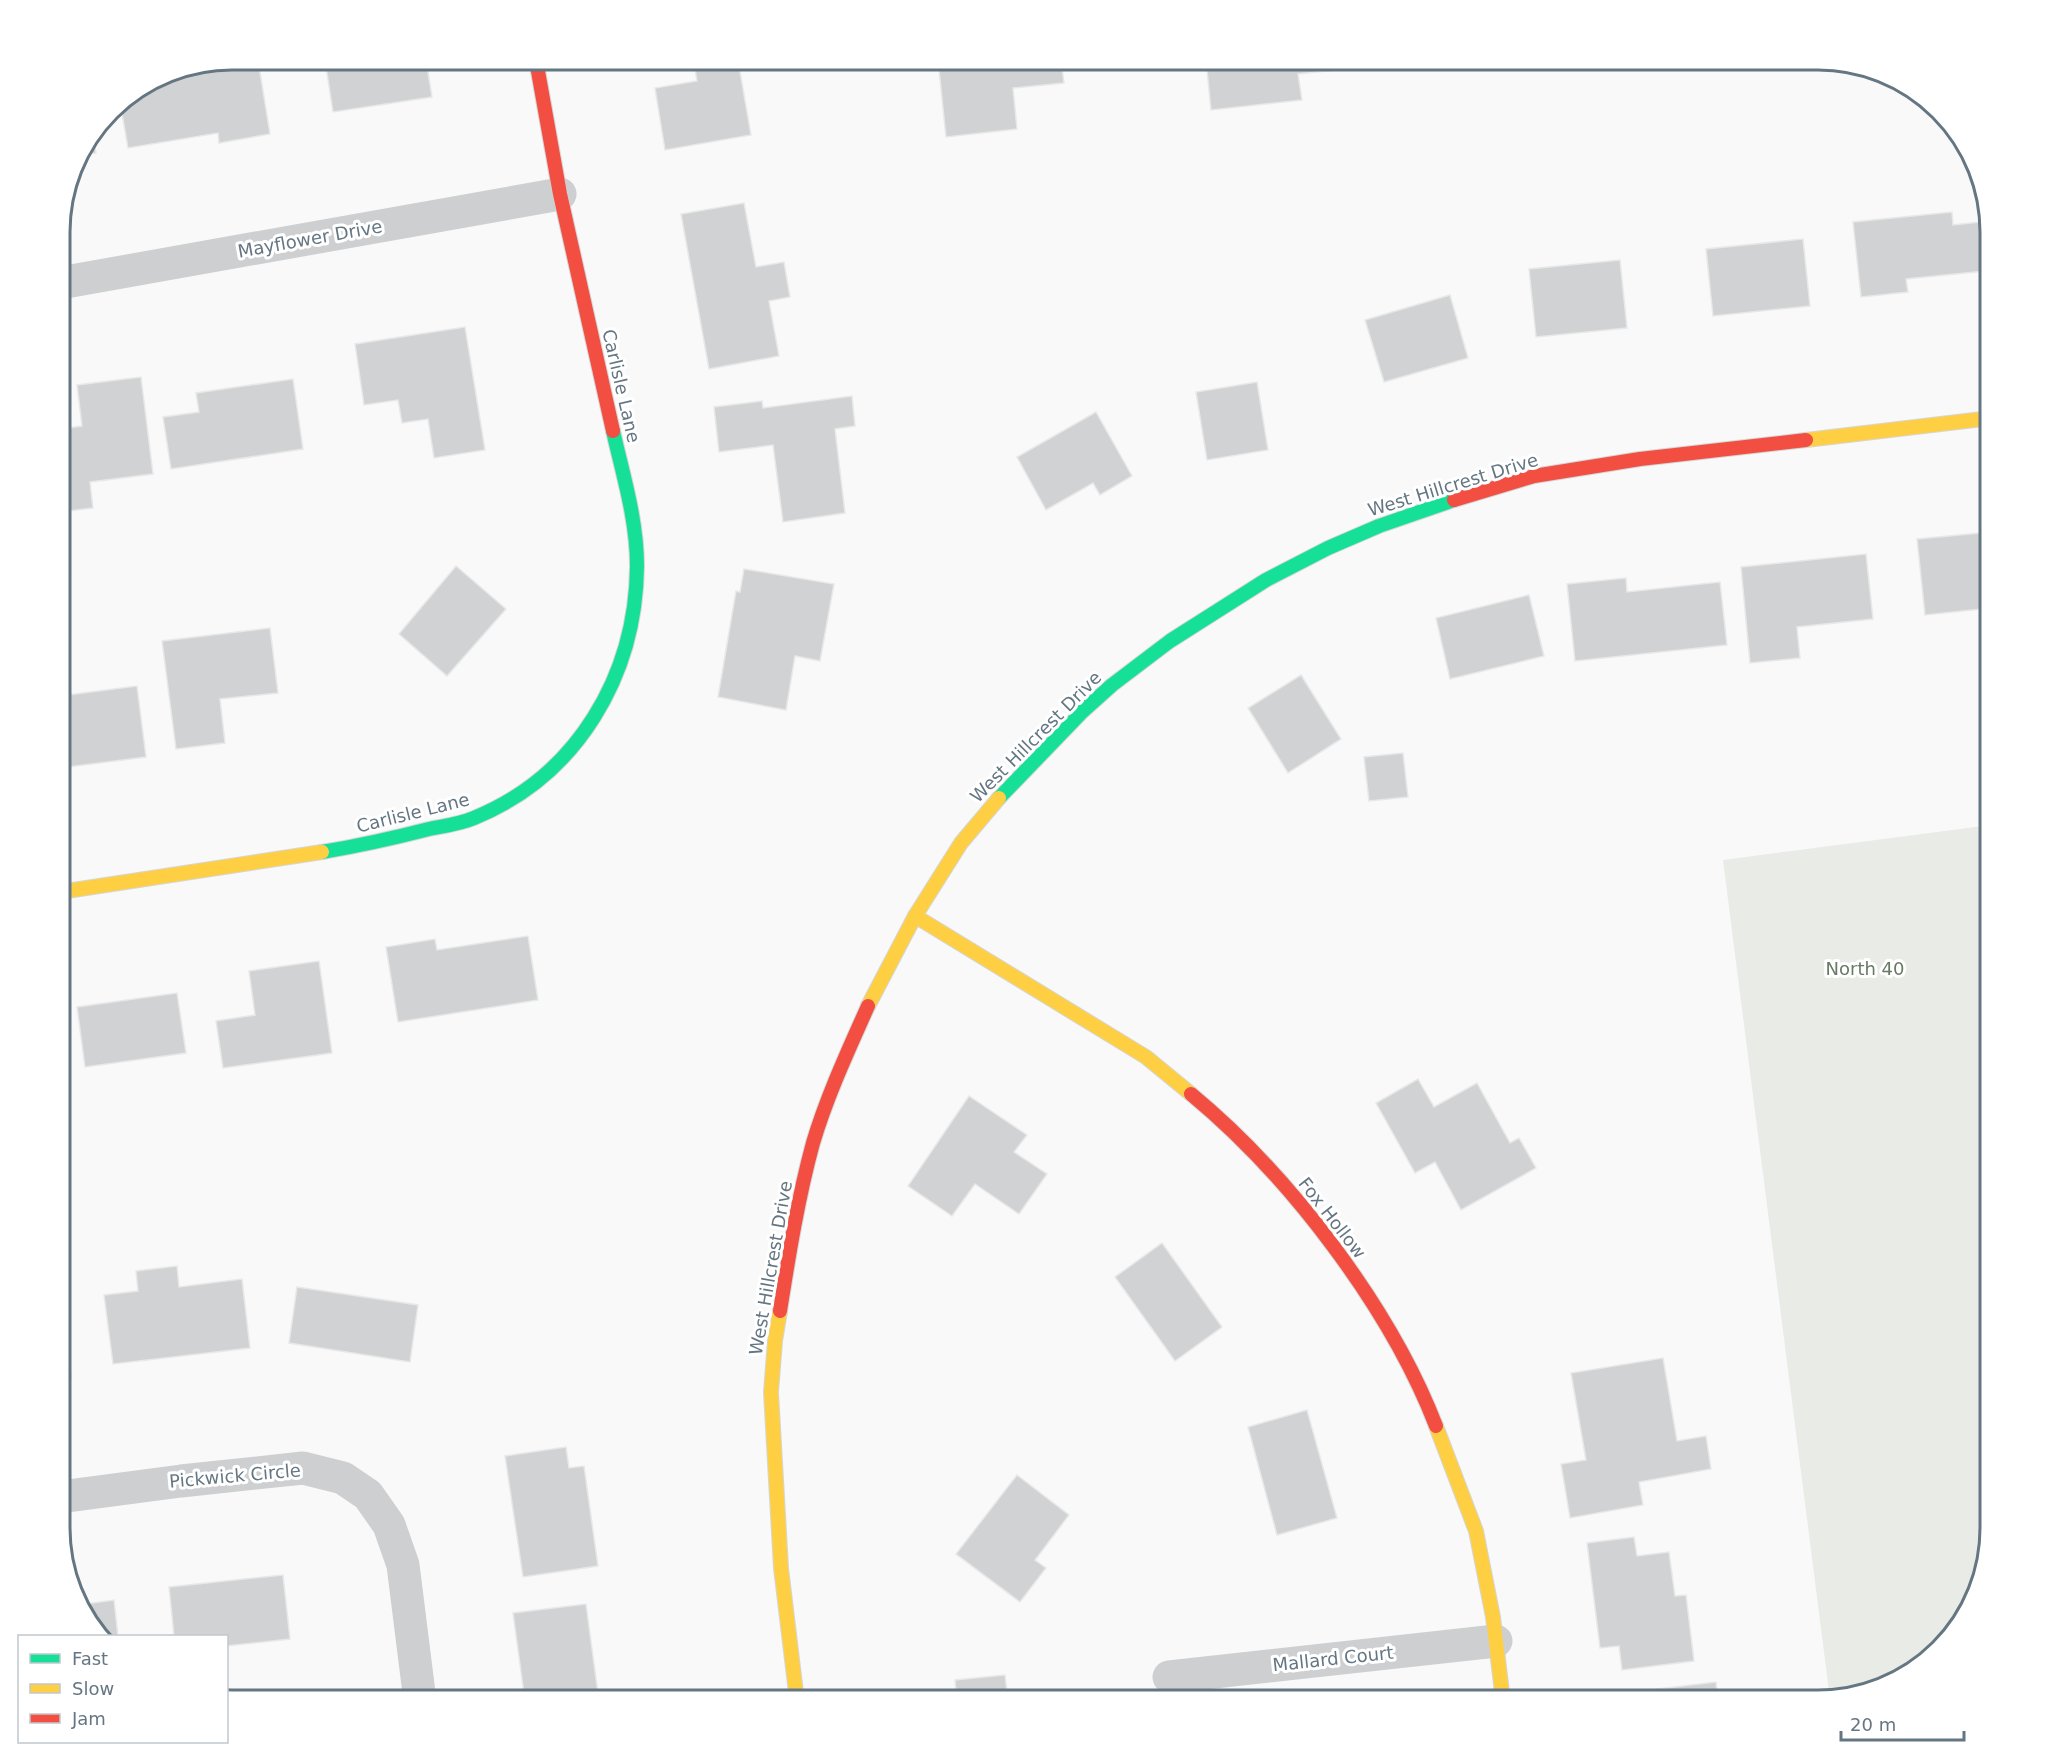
<svg xmlns="http://www.w3.org/2000/svg" width="2051" height="1761" viewBox="0 0 2051 1761" font-family="'DejaVu Sans',sans-serif">
  <style>
    .green { fill: #e8ebe6 }
    .building { fill: #d0d2d3; stroke: #e8e8e8; stroke-width: 1.5 }
    .lines { fill: none; stroke-linecap: round; stroke-linejoin: round }
    .fast-casing { stroke: #d5d6d7; stroke-width: 16 }
    .slow-casing { stroke: #d5d6d7; stroke-width: 16 }
    .jam-casing { stroke: #d5d6d7; stroke-width: 16 }
    .street { stroke: #cecfd0; stroke-width: 33 }
    .fast { stroke: #16e098; stroke-width: 14 }
    .slow { stroke: #ffcf43; stroke-width: 14 }
    .jam { stroke: #f24e42; stroke-width: 14 }
    .labels { text-anchor: middle; stroke-width: 6; stroke-linejoin: round; paint-order: stroke }
    .street-label { font-size: 18px; fill: #657683; stroke: #fff }
    .park-label { font-size: 18px; fill: #687a64; stroke: #fff }
    .rim { fill: none; stroke: #657683; stroke-width: 3 }
  </style>
  <rect width="100%" height="100%" fill="#f9f9f9"/>
  <!-- green -->
  <polygon class="green" points="1991,825 1991,1529 1978,1594 1948,1642 1885,1688 1830,1699 1723,860"/>
  <!-- building -->
  <g class="building">
    <polygon points="232,60 258,60 270,134 219,143 218,133 128,148 120,102 167,73"/>
    <polygon points="325,60 426,60 432,97 333,112"/>
    <polygon points="659,60 738,60 751,135 665,150 655,88 697,81 694,63 661,68"/>
    <polygon points="938,60 1061,60 1064,83 1013,88 1017,129 946,137"/>
    <polygon points="1206,60 1334,60 1335,70 1298,74 1302,100 1211,110"/>
    <polygon points="93,136 96,153 78,156"/>
    <polygon points="744,203 756,267 784,262 790,297 769,301 779,356 709,369 681,214"/>
    <polygon points="1952,212 1953,225 1980,222 1985,271 1906,279 1908,292 1861,297 1853,222"/>
    <polygon points="1803,239 1810,306 1713,316 1706,249"/>
    <polygon points="1620,260 1627,328 1536,337 1529,269"/>
    <polygon points="1450,295 1468,358 1384,382 1365,320"/>
    <polygon points="465,327 485,450 434,458 428,419 402,423 398,400 364,405 355,344"/>
    <polygon points="141,377 153,474 90,482 93,508 60,512 60,429 82,426 77,385"/>
    <polygon points="293,379 303,449 171,469 163,417 199,412 196,393"/>
    <polygon points="1257,382 1268,450 1207,460 1196,392"/>
    <polygon points="852,396 855,426 835,429 845,513 783,522 773,445 719,452 714,407 762,401 763,408"/>
    <polygon points="1096,412 1132,476 1100,495 1093,483 1046,510 1017,457"/>
    <polygon points="1991,532 1991,608 1925,615 1917,539"/>
    <polygon points="1866,554 1873,619 1797,627 1800,658 1750,663 1741,567"/>
    <polygon points="456,566 506,609 447,676 399,634"/>
    <polygon points="744,569 834,584 820,661 795,656 786,710 718,697 736,591 740,592"/>
    <polygon points="1626,578 1627,592 1720,582 1727,645 1575,661 1567,584"/>
    <polygon points="1529,595 1544,656 1450,679 1436,618"/>
    <polygon points="270,628 278,693 220,699 225,743 176,749 162,641"/>
    <polygon points="1301,675 1341,739 1288,773 1248,708"/>
    <polygon points="137,686 146,757 60,768 60,696"/>
    <polygon points="1403,753 1408,797 1369,801 1364,757"/>
    <polygon points="528,936 538,1000 398,1022 386,947 435,939 437,950"/>
    <polygon points="319,961 332,1053 223,1068 216,1021 255,1015 249,971"/>
    <polygon points="177,993 186,1053 85,1067 77,1007"/>
    <polygon points="1418,1079 1434,1107 1477,1083 1510,1143 1519,1138 1536,1168 1461,1210 1435,1162 1415,1173 1376,1103"/>
    <polygon points="969,1096 1027,1135 1014,1152 1047,1174 1019,1214 975,1184 952,1216 908,1186"/>
    <polygon points="1162,1243 1222,1327 1175,1361 1115,1277"/>
    <polygon points="177,1266 179,1287 242,1279 250,1348 113,1364 104,1295 138,1291 136,1271"/>
    <polygon points="297,1287 418,1305 410,1362 289,1343"/>
    <polygon points="60,1316 65,1316 71,1378 60,1380"/>
    <polygon points="1663,1358 1677,1441 1706,1436 1711,1469 1639,1482 1643,1505 1570,1518 1561,1464 1586,1460 1571,1373"/>
    <polygon points="1307,1410 1337,1518 1277,1535 1248,1427"/>
    <polygon points="566,1447 569,1468 584,1466 598,1566 523,1577 505,1456"/>
    <polygon points="1017,1475 1069,1515 1035,1560 1046,1568 1020,1602 956,1554"/>
    <polygon points="1634,1537 1637,1556 1669,1552 1675,1596 1686,1595 1694,1661 1622,1670 1619,1646 1600,1648 1587,1543"/>
    <polygon points="283,1575 290,1639 226,1646 226,1636 174,1636 169,1587"/>
    <polygon points="114,1600 118,1636 102,1636 78,1605"/>
    <polygon points="586,1604 599,1701 525,1701 513,1613"/>
    <polygon points="1005,1675 1008,1701 913,1701 912,1697 956,1692 955,1680"/>
    <polygon points="1716,1682 1718,1701 1599,1701 1599,1696"/>
  </g>
  <g class="lines">
    <defs>
      <g id="fast">
        <polyline points="999,798 1083,711 1112,685 1170,641 1266,580 1328,548 1379,526 1454,500"/>
        <path d="M 322,852 C 358,846 394,838 429,829 C 444,826 460,824 474,818 C 577,776 636,676 637,566 C 637,520 623,475 613,431"/>
      </g>
      <g id="slow">
        <polyline points="1806,440 1991,418"/>
        <polyline points="60,892 322,852"/>
        <polyline points="915,916 1146,1057 1191,1094"/>
        <polyline points="868,1006 915,916 961,843 999,798"/>
        <polyline points="780,1311 775,1341 771,1392 781,1568 797,1701"/>
        <polyline points="1436,1426 1476,1531 1493,1617 1503,1701"/>
      </g>
      <g id="jam">
        <polyline points="536,60 560,194 613,431"/>
        <polyline points="1454,500 1534,476 1640,459 1806,440"/>
        <path d="M 1191,1094 C 1289,1175 1390,1307 1436,1426"/>
        <path d="M 780,1311 C 789,1254 798,1198 813,1143 C 827,1096 848,1051 868,1006"/>
      </g>
    </defs>
    <!-- fast casing -->
    <use href="#fast" class="fast-casing"/>
    <!-- slow casing -->
    <use href="#slow" class="slow-casing"/>
    <!-- jam casing -->
    <use href="#jam" class="jam-casing"/>
    <!-- street -->
    <g class="street">
      <polyline points="60,283 560,194"/>
      <polyline points="60,1497 181,1481 303,1468 343,1478 368,1495 389,1525 403,1565 420,1701"/>
      <polyline points="1169,1677 1496,1641"/>
    </g>
    <!-- fast -->
    <use href="#fast" class="fast"/>
    <!-- slow -->
    <use href="#slow" class="slow"/>
    <!-- jam -->
    <use href="#jam" class="jam"/>
  </g>
  <g class="labels">
    <!-- street labels -->
    <g class="street-label">
      <text transform="translate(310 239) rotate(-10)" y="6">Mayflower Drive</text>
      <text transform="translate(621 386) rotate(77)" y="6">Carlisle Lane</text>
      <text transform="translate(1453 485) rotate(-17)" y="6">West Hillcrest Drive</text>
      <text transform="translate(1036 737) rotate(-45)" y="6">West Hillcrest Drive</text>
      <text transform="translate(413 813) rotate(-14)" y="6">Carlisle Lane</text>
      <text transform="translate(1332 1218) rotate(52)" y="6">Fox Hollow</text>
      <text transform="translate(771 1268) rotate(-80)" y="6">West Hillcrest Drive</text>
      <text transform="translate(235 1476) rotate(-5)" y="6">Pickwick Circle</text>
      <text transform="translate(1333 1659) rotate(-6)" y="6">Mallard Court</text>
    </g>
    <!-- park labels -->
    <g class="park-label">
      <text x="1865" y="975">North 40</text>
    </g>
  </g>
  <!-- crop -->
  <path d="M0 0H2051V1761H0ZM232 70H1818A162 162 0 0 1 1980 232V1528A162 162 0 0 1 1818 1690H232A162 162 0 0 1 70 1528V232A162 162 0 0 1 232 70Z" fill="#fff" fill-rule="evenodd"/>
  <path class="rim" d="M232 70H1818A162 162 0 0 1 1980 232V1528A162 162 0 0 1 1818 1690H232A162 162 0 0 1 70 1528V232A162 162 0 0 1 232 70Z"/>
  <!-- legend -->
  <rect x="18" y="1635" width="210" height="108" fill="#ffffff" stroke="#c1c8cd" stroke-width="1.5"/>
  <rect x="30" y="1654" width="30" height="9" fill="#16e098" stroke="#c1c8cd" stroke-width="1.5"/>
  <text x="72" y="1665" font-size="18" fill="#657683">Fast</text>
  <rect x="30" y="1684" width="30" height="9" fill="#ffcf43" stroke="#c1c8cd" stroke-width="1.5"/>
  <text x="72" y="1695" font-size="18" fill="#657683">Slow</text>
  <rect x="30" y="1714" width="30" height="9" fill="#f24e42" stroke="#c1c8cd" stroke-width="1.5"/>
  <text x="72" y="1725" font-size="18" fill="#657683">Jam</text>
  <!-- scale -->
  <path d="M1841 1731v9h123v-9" fill="none" stroke="#657683" stroke-width="3"/>
  <text x="1850" y="1731" font-size="18" fill="#657683" stroke="#ffffff" stroke-width="4.5" paint-order="stroke">20 m</text>
</svg>
